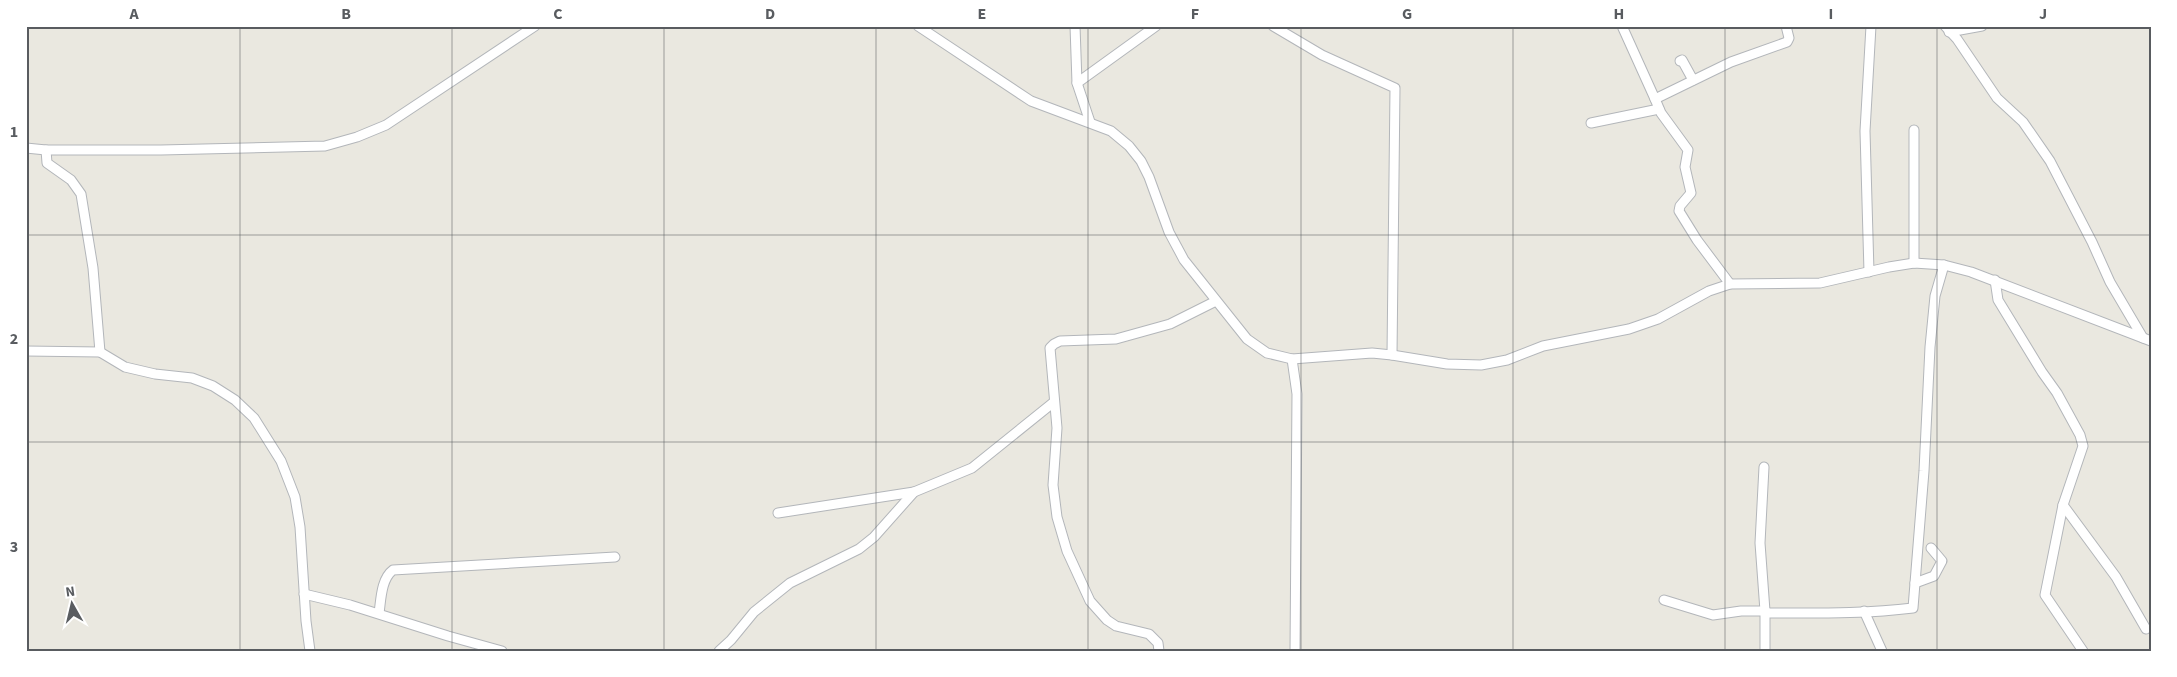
<svg xmlns="http://www.w3.org/2000/svg" width="2177" height="677" viewBox="0 0 2177 677" font-family="'Source Sans 3',sans-serif">
  <style>
    .lines { fill: none; stroke-linecap: round; stroke-linejoin: round }
    .minor-casing { stroke: #b3b6ba; stroke-width: 11 }
    .minor { stroke: #fff; stroke-width: 9 }
    .grid { fill: none; stroke: #595c60; stroke-width: 1; stroke-opacity: 0.55 }
    .neatline { fill: none; stroke: #595c60; stroke-width: 2 }
    .grid-label { font-size: 16px; text-anchor: middle; font-weight: bold; fill: #595c60 }
  </style>
  <rect width="100%" height="100%" fill="#eae8e0"/>
  <g class="lines">
    <defs>
      <g id="minor">
        <polyline points="918,26 1031,101 1111,131 1129,146 1141,161 1149,177 1169,232 1184,260 1247,339 1267,353 1292,359 1372,353 1392,355 1447,364 1481,365 1507,360 1543,346 1629,329 1658,319 1709,291 1730,284 1820,283 1889,267 1914,263 1944,265 1971,272 2151,341"/>
        <polyline points="1075,26 1077,83 1090,122"/>
        <polyline points="1273,26 1322,55 1395,88 1392,355"/>
        <polyline points="1622,26 1655,99"/>
        <polyline points="1945,26 1957,39 1997,98 2023,122 2050,161 2092,242 2110,282 2143,338"/>
        <polyline points="1949,32 1982,26"/>
        <polyline points="1680,61 1682,60 1693,80"/>
        <polyline points="1077,83 1156,26"/>
        <polyline points="1591,123 1659,109"/>
        <polyline points="1914,130 1914,263"/>
        <polyline points="26,148 46,150 161,150 325,146 357,137 386,125 535,26"/>
        <polyline points="46,150 47,163 71,180 81,194 93,268 100,352"/>
        <polyline points="1869,272 1865,131 1871,26"/>
        <polyline points="1995,280 1998,300 2042,372 2057,393 2080,435 2083,446 2063,505 2045,595 2083,651"/>
        <polyline points="1730,284 1697,240 1679,211 1680,206 1691,193 1685,167 1688,150 1661,113 1655,99 1731,62 1787,42 1789,38 1786,26"/>
        <polyline points="26,351 100,352 125,367 155,374 192,378 213,386 235,400 254,418 281,461 295,497 300,527 306,621 310,651"/>
        <polyline points="1292,359 1297,394 1295,651"/>
        <path d="M 1764,467 L 1760,543 L 1765,611 L 1769,613 C 1817,613 1865,614 1913,608 L 1924,471 L 1930,347 L 1935,296 L 1944,265"/>
        <polyline points="2063,505 2116,577 2146,629"/>
        <polyline points="778,513 914,492"/>
        <polyline points="1915,583 1934,576 1942,561 1931,548"/>
        <polyline points="304,594 350,605 448,636 502,651"/>
        <polyline points="1664,600 1713,615 1741,611 1765,611 1765,651"/>
        <polyline points="1864,611 1882,651"/>
        <path d="M 379,613 C 381,600 381,579 393,570 L 615,557"/>
        <polyline points="719,651 731,640 754,612 790,583 859,549 874,537 914,492 972,468 1054,402"/>
        <polyline points="1159,651 1158,643 1149,634 1116,626 1107,620 1090,601 1067,551 1057,517 1053,485 1057,428 1050,348 1054,344 1060,341 1116,339 1170,324 1216,301"/>
      </g>
    </defs>
    <!-- minor casing -->
    <use href="#minor" class="minor-casing"/>
    <!-- minor -->
    <use href="#minor" class="minor"/>
  </g>
  <!-- grid -->
  <path class="grid" d="M 240,26 L 240,651M 452,26 L 452,651M 664,26 L 664,651M 876,26 L 876,651M 1088,26 L 1088,651M 1301,26 L 1301,651M 1513,26 L 1513,651M 1725,26 L 1725,651M 1937,26 L 1937,651M 26,235 L 2151,235M 26,442 L 2151,442"/>
  <!-- border -->
  <rect width="2177" height="677" fill="none" stroke="#ffffff" stroke-width="55"/>
  <!-- north arrow -->
  <g transform="translate(72 604) rotate(352)" stroke="#ffffff" stroke-width="4" paint-order="stroke">
  <path d="M0-4L9 19L0 12L-9 19Z" fill="#595c60"/>
  <text y="-8" font-size="14" font-weight="bold" text-anchor="middle" fill="#595c60">N</text>
  </g>
  <rect x="28" y="28" width="2122" height="622" class="neatline"/>
  <g class="grid-label">
    <text x="134" y="19">A</text>
    <text x="346" y="19">B</text>
    <text x="558" y="19">C</text>
    <text x="770" y="19">D</text>
    <text x="982" y="19">E</text>
    <text x="1195" y="19">F</text>
    <text x="1407" y="19">G</text>
    <text x="1619" y="19">H</text>
    <text x="1831" y="19">I</text>
    <text x="2043" y="19">J</text>
    <text x="14" y="137">1</text>
    <text x="14" y="344">2</text>
    <text x="14" y="552">3</text>
  </g>
</svg>
